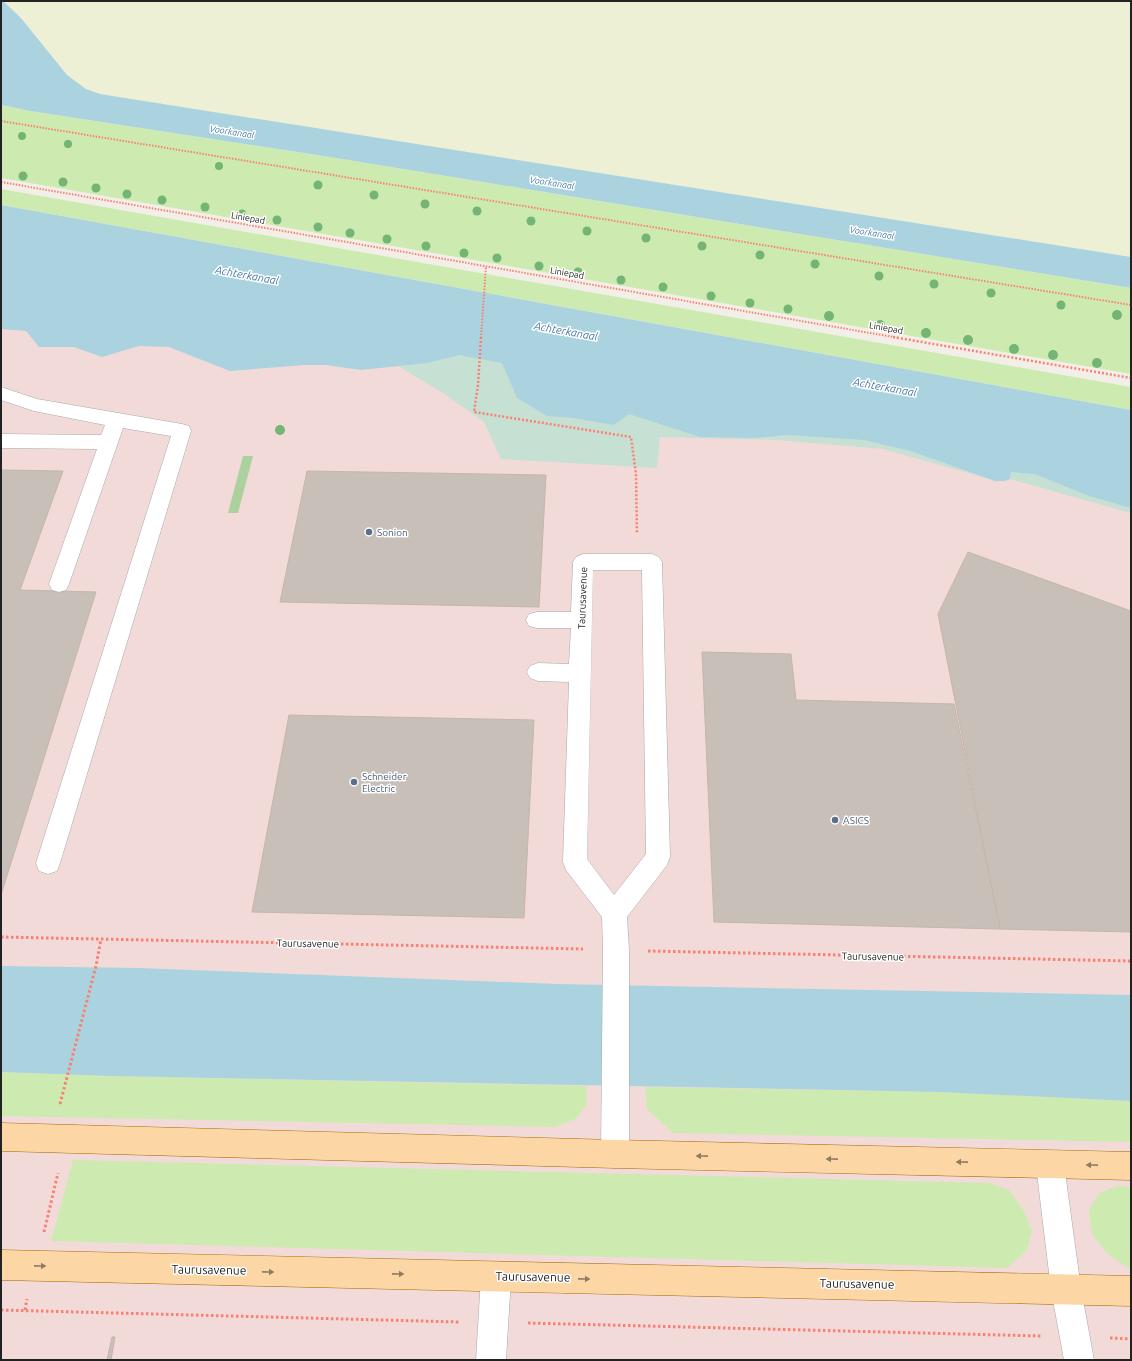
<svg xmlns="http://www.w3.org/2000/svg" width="1132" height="1361" viewBox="0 0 1132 1361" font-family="Ubuntu,sans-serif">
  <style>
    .commercial { fill: #f2dad9 }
    .farmland { fill: #eef0d5 }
    .grass { fill: #cdebb0 }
    .forest { fill: #add19e }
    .wetland { fill: #c6e0d4 }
    .water { fill: #aad3df }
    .building { fill: #c7bfb8; stroke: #c4b6ab }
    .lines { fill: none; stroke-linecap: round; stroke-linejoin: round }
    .minor-casing { stroke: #a9a9a9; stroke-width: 1 }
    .major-casing { stroke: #a06b00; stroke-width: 1 }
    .path-far2 { stroke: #fa8072; stroke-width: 2; stroke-dasharray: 1.5 1.5; stroke-linecap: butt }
    .path-far1 { stroke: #fa8072; stroke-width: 2.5; stroke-dasharray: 2 2; stroke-linecap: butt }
    .path { stroke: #fa8072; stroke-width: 3; stroke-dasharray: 2.5 2.5; stroke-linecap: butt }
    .minor { fill: #fff; fill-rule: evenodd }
    .major { fill: #fcd6a4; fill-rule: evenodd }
    .tree { fill: #74b475 }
    .oneway { fill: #8f7c63 }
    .service-dot { fill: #5c6f8a; stroke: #fff; stroke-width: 1.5 }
    .labels { text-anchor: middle; stroke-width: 3; stroke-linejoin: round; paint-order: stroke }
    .far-water-label { font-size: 9px; font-style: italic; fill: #4a7aab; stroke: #fff }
    .far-street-label { font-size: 9px; fill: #222; stroke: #fff }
    .service-label { font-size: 10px; fill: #4e5e75; stroke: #fff; text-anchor: start }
    .street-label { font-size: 10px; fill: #222; stroke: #fff }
    .water-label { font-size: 11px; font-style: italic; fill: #4a7aab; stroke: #fff }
    .near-street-label { font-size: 12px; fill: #222; stroke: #fff }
  </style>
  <rect width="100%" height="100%" fill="#f2efe9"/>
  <!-- commercial -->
  <polygon class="commercial" points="1,284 1131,472 1131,1360 1,1360"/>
  <!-- farmland -->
  <polygon class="farmland" points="3,1 1131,1 1131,257 100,94 86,89 67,75 21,18"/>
  <!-- grass -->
  <g class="grass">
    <polygon points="1,105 30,111 330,157 1131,288 1131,374 1,178"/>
    <polygon points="1,189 1131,387 1131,410 1,205"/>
    <polygon points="1,1072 110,1076 587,1086 586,1106 575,1119 554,1127 1,1116"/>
    <polygon points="645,1087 939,1092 1131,1101 1131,1142 673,1133 647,1109"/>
    <polygon points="73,1160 989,1183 1009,1190 1024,1211 1032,1231 1027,1250 1007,1268 51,1241"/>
    <polygon points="1117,1186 1131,1187 1131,1270 1109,1255 1092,1235 1089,1210 1099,1193"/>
  </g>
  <!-- forest -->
  <polygon class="forest" points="243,456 253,456 238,513 228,513"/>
  <!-- wetland -->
  <polygon class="wetland" points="459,346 746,412 1131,492 1131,513 1010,479 997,481 883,449 777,440 660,437 657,468 501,459 484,422 443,393 398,366"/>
  <!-- water -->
  <g class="water">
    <polygon points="1,1 3,1 21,18 67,75 86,89 100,94 1131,257 1131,288 330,157 30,111 1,105"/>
    <polygon points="1,205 1131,410 1131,508 1089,496 1035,474 1011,472 1010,479 1005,481 995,481 911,451 864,440 787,435 756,438 700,437 629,414 614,425 573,418 547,416 517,398 502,363 459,355 427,363 361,370 326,365 304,365 230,371 169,347 139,346 102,357 74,347 39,347 26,331 1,329"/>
    <polygon points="1,966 139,968 557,984 1131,995 1131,1101 939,1092 110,1076 1,1072"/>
  </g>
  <!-- building -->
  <g class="building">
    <polygon points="1,470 63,471 20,590 96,592 1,895"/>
    <polygon points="307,471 546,475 539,607 280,602"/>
    <polygon points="968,552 1131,611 1131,932 1000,929 938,614"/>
    <polygon points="702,652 791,654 796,700 954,704 1000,929 714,922"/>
    <polygon points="289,715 534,720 524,918 252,912"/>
    <polygon points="112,1337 115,1337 111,1360 107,1360"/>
  </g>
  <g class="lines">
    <defs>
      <g id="minor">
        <polygon points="1,387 37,399 182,424 189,426 191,431 60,863 57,871 48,874 39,871 36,863 171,436 123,428 69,584 66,590 59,592 52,590 49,584 97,449 1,448 1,434 101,435 105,425 34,411 1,400"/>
        <path d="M 583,554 L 652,554 L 659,557 L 662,562 L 670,857 L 667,865 L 627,917 L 629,950 L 629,1154 L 625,1164 L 615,1168 L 605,1164 L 601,1154 L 603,950 L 602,917 L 566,870 L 563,862 L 569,682 L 538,681 L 530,678 L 527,672 L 530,666 L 538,663 L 569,664 L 571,628 L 537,628 L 529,626 L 526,620 L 529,614 L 537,612 L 571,612 L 573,562 L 576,557 ZM 593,570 L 642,570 L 646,854 L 614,895 L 587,859 Z"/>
        <polygon points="1050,1151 1060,1155 1064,1165 1081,1289 1094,1360 1064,1360 1051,1289 1036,1165 1040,1155"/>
        <polygon points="496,1262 506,1267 511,1277 506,1360 476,1360 481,1277 486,1267"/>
      </g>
      <g id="major">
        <polygon points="1,1123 615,1140 1131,1152 1131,1180 615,1168 1,1151"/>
        <polygon points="1,1250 1131,1276 1131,1306 1,1280"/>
      </g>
    </defs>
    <!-- minor casing -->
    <use href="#minor" class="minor-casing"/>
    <!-- major casing -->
    <use href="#major" class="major-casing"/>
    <!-- path-far2 -->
    <g class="path-far2">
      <polyline points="1,121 1131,305"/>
      <polyline points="1,182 899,338"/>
      <polyline points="481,338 486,266"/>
    </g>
    <!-- path-far1 -->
    <g class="path-far1">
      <polyline points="481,337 478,385 474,412 631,437 636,474 637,534"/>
      <polyline points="893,337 1131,378"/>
    </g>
    <!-- path -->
    <g class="path">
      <polyline points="1,937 583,949"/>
      <polyline points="648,951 1131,961"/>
      <polyline points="60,1104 96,966 101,939"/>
      <polyline points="44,1232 58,1173"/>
      <polyline points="1,1310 459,1322"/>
      <polyline points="25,1310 27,1299"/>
      <polyline points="528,1323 1041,1336"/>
      <polyline points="1110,1338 1131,1339"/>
    </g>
    <!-- minor -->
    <use href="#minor" class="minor"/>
    <!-- major -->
    <use href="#major" class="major"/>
  </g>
  <!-- trees -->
  <g class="tree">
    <circle cx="22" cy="136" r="4"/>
    <circle cx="68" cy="144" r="4"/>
    <circle cx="219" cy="166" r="4"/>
    <circle cx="23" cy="176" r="4.5"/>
    <circle cx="63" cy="182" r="4.5"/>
    <circle cx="318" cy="185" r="4.5"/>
    <circle cx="96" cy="188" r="4.5"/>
    <circle cx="127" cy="194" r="4.5"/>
    <circle cx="374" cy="195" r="4.5"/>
    <circle cx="162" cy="200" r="4.5"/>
    <circle cx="425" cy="204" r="4.5"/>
    <circle cx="205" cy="207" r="4.5"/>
    <circle cx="477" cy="211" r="4.5"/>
    <circle cx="242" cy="214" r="4.5"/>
    <circle cx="277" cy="220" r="4.5"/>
    <circle cx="531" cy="221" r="4.5"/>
    <circle cx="318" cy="227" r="4.5"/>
    <circle cx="587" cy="231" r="4.5"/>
    <circle cx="350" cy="233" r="4.5"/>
    <circle cx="646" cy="238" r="4.5"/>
    <circle cx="387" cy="239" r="4.5"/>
    <circle cx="426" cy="246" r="4.5"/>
    <circle cx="702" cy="246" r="4.5"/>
    <circle cx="464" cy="253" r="4.5"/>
    <circle cx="760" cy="255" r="4.5"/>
    <circle cx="497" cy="258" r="4.5"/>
    <circle cx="815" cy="264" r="4.5"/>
    <circle cx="539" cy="266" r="4.5"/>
    <circle cx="578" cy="272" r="4.5"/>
    <circle cx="879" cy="276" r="4.5"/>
    <circle cx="621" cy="280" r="4.5"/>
    <circle cx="934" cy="284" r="4.5"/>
    <circle cx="663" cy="287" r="4.5"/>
    <circle cx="991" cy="293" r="4.5"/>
    <circle cx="711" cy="296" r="4.5"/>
    <circle cx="750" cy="303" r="4.5"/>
    <circle cx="1061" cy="305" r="4.5"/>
    <circle cx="788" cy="309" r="4.5"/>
    <circle cx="1117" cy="315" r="5"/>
    <circle cx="829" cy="316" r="5"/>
    <circle cx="880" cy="325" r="5"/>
    <circle cx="926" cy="333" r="5"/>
    <circle cx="968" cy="340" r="5"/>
    <circle cx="1014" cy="349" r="5"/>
    <circle cx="1053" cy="355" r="5"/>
    <circle cx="1097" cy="363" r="5"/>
    <circle cx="280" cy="430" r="5"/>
  </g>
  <!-- one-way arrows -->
  <defs><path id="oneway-solid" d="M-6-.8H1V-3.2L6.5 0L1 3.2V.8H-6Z"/></defs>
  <g class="oneway">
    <use href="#oneway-solid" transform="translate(702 1156) rotate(-179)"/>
    <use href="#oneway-solid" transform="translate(832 1159) rotate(-179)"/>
    <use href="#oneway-solid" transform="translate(962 1162) rotate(-179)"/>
    <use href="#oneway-solid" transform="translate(1092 1165) rotate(-179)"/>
    <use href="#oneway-solid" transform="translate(40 1266) rotate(1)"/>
    <use href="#oneway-solid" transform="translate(268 1272) rotate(1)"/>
    <use href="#oneway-solid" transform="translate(398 1274) rotate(1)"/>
    <use href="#oneway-solid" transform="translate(584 1279) rotate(1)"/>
  </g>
  <!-- markers -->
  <g class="service-dot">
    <circle cx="369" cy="532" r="4"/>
    <circle cx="354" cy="782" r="4"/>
    <circle cx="835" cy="820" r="4"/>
  </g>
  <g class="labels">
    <!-- far-water labels -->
    <g class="far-water-label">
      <text transform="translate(232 132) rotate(9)" y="3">Voorkanaal</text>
      <text transform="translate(552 183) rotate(9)" y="3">Voorkanaal</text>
      <text transform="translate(872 233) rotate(9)" y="3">Voorkanaal</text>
    </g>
    <!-- far-street labels -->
    <g class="far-street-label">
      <text transform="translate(248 218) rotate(10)" y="3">Liniepad</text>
      <text transform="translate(567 273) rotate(10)" y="3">Liniepad</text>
      <text transform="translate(886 328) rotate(10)" y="3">Liniepad</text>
    </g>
    <!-- service labels -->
    <g class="service-label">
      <text x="377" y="536">Sonion</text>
      <text x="362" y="780">Schneider<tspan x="362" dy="12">Electric</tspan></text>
      <text x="843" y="824">ASICS</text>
    </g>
    <!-- street labels -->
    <g class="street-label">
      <text transform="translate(582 598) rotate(-88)" y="4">Taurusavenue</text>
      <text transform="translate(308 943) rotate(1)" y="4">Taurusavenue</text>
      <text transform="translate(873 956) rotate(1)" y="4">Taurusavenue</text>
    </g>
    <!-- water labels -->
    <g class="water-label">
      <text transform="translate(247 275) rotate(10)" y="4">Achterkanaal</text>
      <text transform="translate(566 331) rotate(10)" y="4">Achterkanaal</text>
      <text transform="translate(885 387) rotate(10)" y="4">Achterkanaal</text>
    </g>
    <!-- near-street labels -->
    <g class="near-street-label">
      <text transform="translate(209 1270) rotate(1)" y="4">Taurusavenue</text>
      <text transform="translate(533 1277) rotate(1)" y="4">Taurusavenue</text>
      <text transform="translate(857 1284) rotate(1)" y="4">Taurusavenue</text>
    </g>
  </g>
  <!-- border -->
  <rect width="1132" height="1361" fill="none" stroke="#222222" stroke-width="4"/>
</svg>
